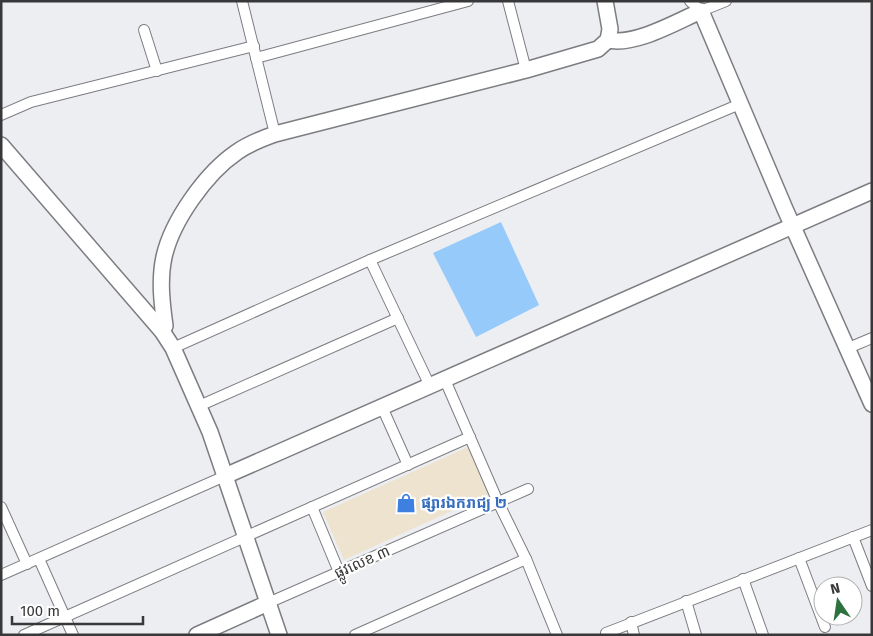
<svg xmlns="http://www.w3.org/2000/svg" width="873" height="636" viewBox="0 0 873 636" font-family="'Fira Sans','Noto Sans Khmer',sans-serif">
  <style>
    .commercial { fill: #ede3ce }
    .water { fill: #95cafa }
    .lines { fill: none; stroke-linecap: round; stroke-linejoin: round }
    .street-casing { stroke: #7c7d81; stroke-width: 12 }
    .secondary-casing { stroke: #7c7d81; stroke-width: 18 }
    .street { stroke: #fff; stroke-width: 10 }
    .secondary { stroke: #fff; stroke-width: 15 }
    .labels { text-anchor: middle; stroke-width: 4.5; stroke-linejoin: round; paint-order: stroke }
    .shop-label { font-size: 15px; font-weight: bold; fill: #366cbe; stroke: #fff; text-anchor: start }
    .street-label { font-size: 15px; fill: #38383a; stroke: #fff }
  </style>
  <rect width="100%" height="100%" fill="#edeef2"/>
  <!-- commercial -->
  <polygon class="commercial" points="468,447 489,494 344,560 323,512"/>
  <!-- water -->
  <polygon class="water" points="501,222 539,305 476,337 433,253"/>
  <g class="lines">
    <defs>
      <g id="street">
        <polyline points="242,1 275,134"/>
        <polyline points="508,1 526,70"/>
        <polyline points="690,1 701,11 726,1"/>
        <polyline points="144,30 157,71"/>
        <polyline points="256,58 468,1"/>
        <polyline points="1,115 31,102 254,46"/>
        <polyline points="370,260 430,386"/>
        <polyline points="173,348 370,260 740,104"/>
        <polyline points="846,349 872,338"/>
        <polyline points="445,380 498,502 526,559 557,635"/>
        <polyline points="199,406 398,318"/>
        <polyline points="382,407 408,465"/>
        <polyline points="1,507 27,564"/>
        <polyline points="312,507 339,572"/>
        <polyline points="853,537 872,586"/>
        <polyline points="799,558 825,627"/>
        <polyline points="39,559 73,635"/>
        <polyline points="1,575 225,476"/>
        <polyline points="743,579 763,635"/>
        <polyline points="686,601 696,635"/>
        <polyline points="268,603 528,489"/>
        <polyline points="631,622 634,635"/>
        <polyline points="606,633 872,530"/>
        <polyline points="24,635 470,437"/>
        <polyline points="355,635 526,559"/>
      </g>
      <g id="secondary">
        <path d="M 608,40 C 635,46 676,22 701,11 L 785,209 L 872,404"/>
        <polyline points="1,145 162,331 173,348 210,432 279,635"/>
        <path d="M 162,331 L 165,326 C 162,304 159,280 164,257 C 172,221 206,173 237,152 C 248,144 261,139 275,134 L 526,70 L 598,49 L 608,40 L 610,29 L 605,1"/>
        <polyline points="225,476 872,191"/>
        <polyline points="197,635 268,603"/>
      </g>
    </defs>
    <!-- street casing -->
    <use href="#street" class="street-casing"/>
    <!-- secondary casing -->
    <use href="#secondary" class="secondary-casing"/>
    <!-- street -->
    <use href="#street" class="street"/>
    <!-- secondary -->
    <use href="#secondary" class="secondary"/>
  </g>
  <!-- icons -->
  <defs>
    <symbol id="shop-bare" viewBox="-9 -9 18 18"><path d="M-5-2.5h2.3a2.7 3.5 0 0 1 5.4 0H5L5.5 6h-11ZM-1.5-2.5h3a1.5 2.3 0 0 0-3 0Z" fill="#3f7fe0" stroke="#fff" stroke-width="2.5" paint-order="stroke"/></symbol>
  </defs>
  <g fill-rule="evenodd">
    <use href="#shop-bare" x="392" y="489" width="28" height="28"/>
  </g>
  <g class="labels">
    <!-- shop labels -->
    <g class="shop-label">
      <text x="421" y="508">ផ្សារឯករាជ្យ ២</text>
    </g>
    <!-- street labels -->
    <g class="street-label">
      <text transform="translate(362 562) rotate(-24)" y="5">ផ្លូវលេខ ៣</text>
    </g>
  </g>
  <!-- border -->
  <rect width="873" height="636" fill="none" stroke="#38383a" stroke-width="5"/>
  <!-- north arrow -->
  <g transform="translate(838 601) rotate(347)"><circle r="24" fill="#ffffff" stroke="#afafb0"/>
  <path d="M0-4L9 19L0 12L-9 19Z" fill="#2b723e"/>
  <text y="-8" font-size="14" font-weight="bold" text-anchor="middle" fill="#38383a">N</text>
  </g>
  <!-- scale -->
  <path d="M12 616v8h131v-8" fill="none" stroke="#38383a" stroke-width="2.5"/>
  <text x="20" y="616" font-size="15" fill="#38383a" stroke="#ffffff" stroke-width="4" paint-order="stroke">100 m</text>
</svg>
